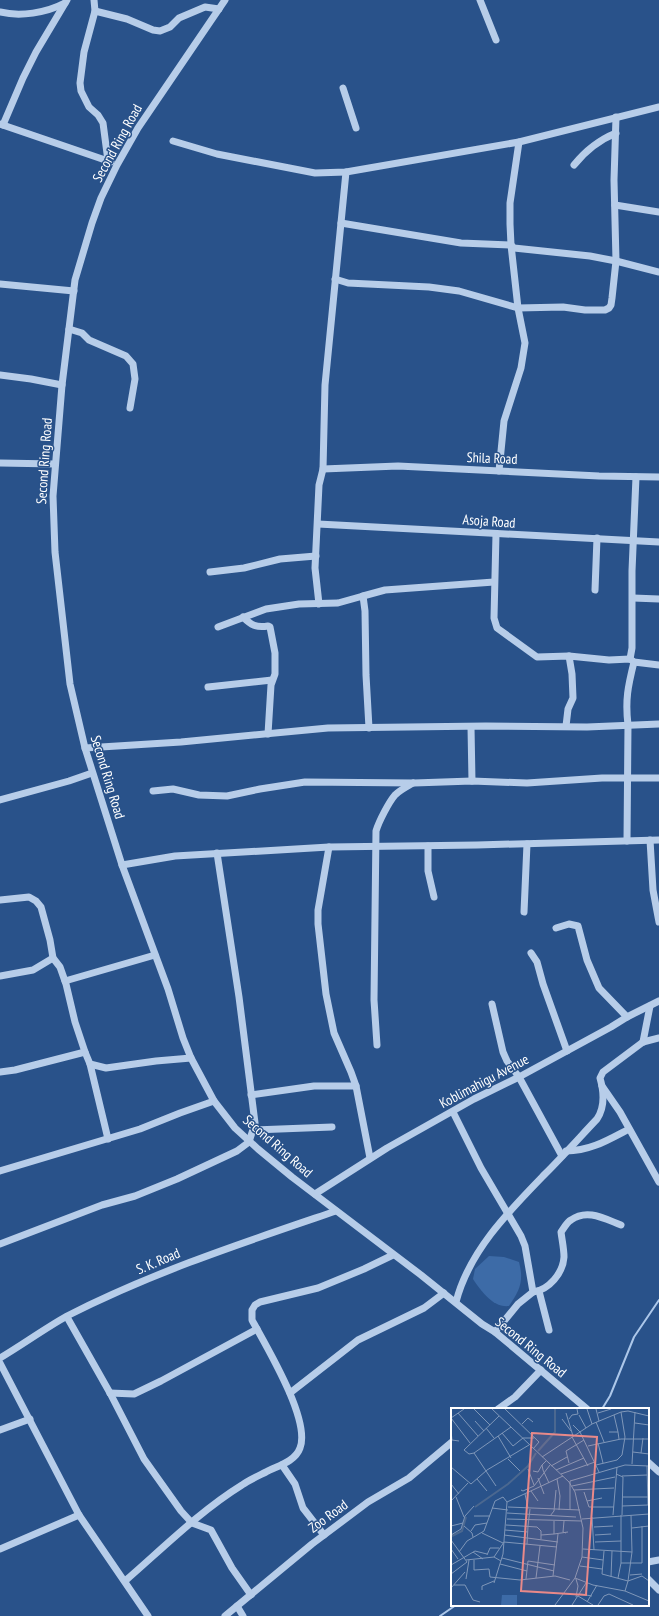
<svg xmlns="http://www.w3.org/2000/svg" width="659" height="1616" viewBox="0 0 659 1616" font-family="'PT Sans Narrow',sans-serif">
  <style>
    .green { fill: #3d6ba7 }
    .lines { fill: none; stroke-linecap: round; stroke-linejoin: round }
    .stream { stroke: #acc7e9; stroke-width: 2 }
    .minor { stroke: #b7cde9; stroke-width: 7 }
    .labels { text-anchor: middle; stroke-width: 3; stroke-linejoin: round; paint-order: stroke }
    .street-label { font-size: 14px; fill: #fff; stroke: #29528a }
    .inset-river { fill: none; stroke: #4b6890; stroke-width: 2 }
    .inset-road { fill: none; stroke: #7f97b9; stroke-width: 1 }
    .view { fill: #e88989; fill-opacity: 0.15; stroke: #e88989; stroke-width: 2 }
    .inset-edge { fill: none; stroke: #fff; stroke-width: 2 }
  </style>
  <rect width="100%" height="100%" fill="#29528a"/>
  <!-- green -->
  <path class="green" d="M 489,1256 L 504,1257 L 519,1262 C 524,1281 520,1290 509,1306 C 493,1308 481,1291 473,1279 L 475,1269 Z"/>
  <g class="lines">
    <!-- stream -->
    <g class="stream">
      <polyline points="602,1409 610,1396 634,1337 659,1300"/>
      <polyline points="440,1616 456,1605"/>
    </g>
    <!-- minor -->
    <g class="minor">
      <polyline points="94,0 95,11 84,52 80,83 81,91 89,107 98,115 103,123 108,161"/>
      <polyline points="225,0 138,128 117,165 101,198 92,223 75,280 62,385 53,496 55,552 70,684 85,748 122,865 168,989 183,1038 191,1058 214,1101 235,1128 258,1149 292,1177 421,1275 482,1324 495,1332 587,1409"/>
      <polyline points="480,0 496,40"/>
      <polyline points="95,11 127,19 153,30 160,31 170,27 179,18 205,7 219,9"/>
      <path d="M 0,12 C 20,17 46,13 65,3"/>
      <polyline points="343,88 356,128"/>
      <polyline points="0,124 111,162"/>
      <polyline points="3,125 23,78 36,52 67,0"/>
      <polyline points="173,141 217,154 315,173 346,172 519,142 659,107"/>
      <path d="M 574,165 C 586,150 599,140 616,133"/>
      <polyline points="615,205 659,212"/>
      <polyline points="341,223 461,243 511,245 514,248 590,256 616,261 659,272"/>
      <polyline points="335,279 348,283 429,287 459,291 518,308 563,307 585,310 605,310 609,308 611,305 612,298 616,261 614,180 616,117"/>
      <polyline points="0,284 74,291"/>
      <polyline points="69,329 82,333 89,340 126,356 133,364 135,379 130,408"/>
      <polyline points="0,375 31,379 62,385"/>
      <polyline points="0,463 55,464"/>
      <polyline points="323,469 398,466 599,476 659,477"/>
      <polyline points="499,471 504,421 521,368 525,343 518,308 511,245 510,224 510,203 519,142"/>
      <path d="M 318,524 C 432,529 545,537 659,542"/>
      <polyline points="496,534 494,618 497,628 537,657 569,656 609,660 630,659 634,662 659,665"/>
      <polyline points="210,572 244,568 280,559 316,556"/>
      <polyline points="595,590 597,538"/>
      <polyline points="363,596 385,590 494,582"/>
      <polyline points="633,598 659,599"/>
      <polyline points="319,604 315,568 319,485 323,469 325,385 346,172"/>
      <path d="M 243,617 C 251,625 256,628 268,626 L 270,627 L 275,653 L 275,674 L 271,685 L 268,734"/>
      <polyline points="218,627 266,609 299,604 338,603 363,596 365,611 366,675 369,728"/>
      <polyline points="630,659 632,648 632,571 636,477"/>
      <polyline points="208,687 272,680"/>
      <polyline points="566,726 568,709 573,698 572,674 569,656"/>
      <polyline points="471,727 472,781"/>
      <polyline points="85,748 181,742 328,728 486,726 587,727 659,724"/>
      <polyline points="153,791 173,789 199,795 227,796 260,789 305,782 414,783 472,781 527,783 602,778 659,778"/>
      <polyline points="0,800 69,781 92,773"/>
      <polyline points="650,840 653,890 659,922"/>
      <path d="M 627,841 L 628,725 C 625,700 628,686 634,662"/>
      <polyline points="428,846 428,871 434,897"/>
      <polyline points="329,847 318,910 318,924 326,994 334,1033 351,1072 356,1086 370,1158"/>
      <polyline points="122,865 175,856 329,847 477,845 659,840"/>
      <polyline points="0,900 29,897 36,901 41,907 50,940 53,958 60,967 66,984 75,1022 85,1052"/>
      <polyline points="524,912 527,844"/>
      <polyline points="556,928 569,924 578,926 587,960 599,988 627,1017"/>
      <polyline points="531,953 537,962 543,984 567,1051"/>
      <polyline points="0,976 33,970 53,958"/>
      <polyline points="65,981 155,955"/>
      <polyline points="492,1004 503,1052 507,1061 519,1077 562,1156"/>
      <polyline points="643,1042 650,1006"/>
      <path d="M 377,1045 L 374,1000 L 376,831 C 379,821 389,802 395,795 C 400,790 408,786 413,783"/>
      <polyline points="90,1064 108,1139"/>
      <polyline points="0,1072 15,1070 85,1052 90,1064 106,1068 156,1061 191,1058"/>
      <polyline points="602,1086 620,1112 659,1182"/>
      <polyline points="251,1095 314,1086 356,1086"/>
      <polyline points="453,1112 481,1168 521,1236 525,1246 533,1292 518,1304 495,1332"/>
      <polyline points="253,1130 332,1127"/>
      <path d="M 566,1151 C 590,1151 608,1140 629,1129"/>
      <polyline points="0,1171 140,1129 180,1113 214,1101"/>
      <polyline points="315,1194 387,1148 474,1099 519,1077 611,1027 627,1017 659,1001"/>
      <polyline points="0,1244 102,1205 135,1196 177,1179 237,1151 249,1142 255,1123 239,997 217,853"/>
      <polyline points="539,1291 549,1330"/>
      <path d="M 533,1292 C 549,1290 563,1273 564,1257 C 564,1249 562,1240 561,1232 C 564,1228 567,1222 571,1220 C 587,1208 605,1219 621,1225"/>
      <path d="M 456,1302 C 469,1251 509,1211 545,1174 C 563,1156 580,1137 597,1119 C 605,1107 604,1092 600,1078 L 603,1072 L 643,1042 L 659,1038"/>
      <polyline points="67,1317 110,1393 144,1459 181,1511 192,1523 211,1530 232,1568 251,1595"/>
      <path d="M 0,1358 C 22,1345 44,1329 67,1316 C 153,1272 245,1242 336,1211"/>
      <polyline points="0,1363 79,1515 148,1616"/>
      <polyline points="110,1393 134,1394 161,1381 257,1329"/>
      <polyline points="290,1393 358,1340 424,1308 444,1293"/>
      <polyline points="498,1409 515,1397 541,1370"/>
      <polyline points="0,1430 30,1419"/>
      <polyline points="648,1462 659,1472"/>
      <polyline points="282,1465 295,1484 303,1508 324,1535"/>
      <polyline points="0,1549 79,1515"/>
      <polyline points="648,1562 659,1560"/>
      <polyline points="648,1579 659,1590"/>
      <path d="M 125,1581 C 162,1549 200,1511 242,1485 C 249,1480 258,1476 266,1472 C 277,1466 295,1462 300,1448 C 311,1420 266,1346 252,1320 L 252,1310 L 255,1305 L 260,1302 L 318,1288 L 364,1269 L 393,1255"/>
      <polyline points="237,1606 243,1616"/>
      <polyline points="225,1616 312,1544 368,1502 409,1478 452,1442"/>
    </g>
  </g>
  <g class="labels">
    <!-- street labels -->
    <g class="street-label">
      <text transform="translate(117 143) rotate(-61)" y="5">Second Ring Road</text>
      <text transform="translate(492 458) rotate(2)" y="5">Shila Road</text>
      <text transform="translate(44 461) rotate(-86)" y="5">Second Ring Road</text>
      <text transform="translate(489 521) rotate(4)" y="5">Asoja Road</text>
      <text transform="translate(108 777) rotate(73)" y="5">Second Ring Road</text>
      <text transform="translate(484 1081) rotate(-28)" y="5">Koblimahigu Avenue</text>
      <text transform="translate(278 1146) rotate(41)" y="5">Second Ring Road</text>
      <text transform="translate(158 1261) rotate(-23)" y="5">S. K. Road</text>
      <text transform="translate(531 1347) rotate(39)" y="5">Second Ring Road</text>
      <text transform="translate(328 1516) rotate(-36)" y="5">Zoo Road</text>
    </g>
  </g>
  <!-- overview -->
  <g transform="translate(451 1408)">
    <rect width="198" height="198" fill="#29528a"/>
    <path d="M 51,187 L 66,187 L 66,197 L 50,197 Z" fill="#3d6ba7"/>
    <path class="inset-river" d="M 87,43 L 104,24 L 104,1M 24,99 L 57,76 L 77,58 L 85,45M 1,128 L 11,123 L 15,109"/>
    <path class="inset-road" d="M 23,1 L 39,17M 41,1 L 118,74 L 124,84 L 132,120 L 131,149 L 124,170 L 104,197M 54,1 L 88,34 L 82,41M 136,1 L 141,16M 145,1 L 148,13M 7,5 L 27,28M 115,5 L 122,28M 147,5 L 160,1M 128,7 L 135,20M 163,7 L 167,24M 0,10 L 19,35M 0,10 L 13,1M 111,11 L 120,23M 118,11 L 121,7 L 127,6 L 126,1M 24,13 L 33,23M 145,14 L 153,34M 184,15 L 198,17M 71,16 L 77,10 L 82,14M 122,17 L 129,24 L 148,64M 35,20 L 43,30M 0,23 L 1,32 L 8,33M 158,24 L 167,24 L 168,31M 51,25 L 62,38 L 72,30 L 83,30M 47,28 L 60,50M 121,29 L 137,58M 147,35 L 152,55M 137,38 L 170,31 L 198,31M 182,44 L 198,46M 23,45 L 60,19M 190,45 L 192,30M 91,49 L 141,16 L 170,4 L 177,3 L 198,8M 57,51 L 69,63M 95,53 L 91,57 L 92,62 L 98,75M 118,55 L 115,43 L 133,32M 181,56 L 184,4M 145,57 L 166,52 L 171,47 L 174,29 L 170,4M 100,58 L 116,49M 196,58 L 197,97M 0,59 L 20,76 L 36,62 L 78,37M 77,61 L 83,77M 105,62 L 133,50M 82,63 L 87,64 L 91,57M 110,66 L 144,54M 165,66 L 172,69 L 171,107M 171,68 L 196,67M 87,70 L 93,86M 26,71 L 36,83M 106,71 L 109,88 L 108,102M 0,76 L 8,86M 45,78 L 23,45 L 18,46 L 13,42 L 48,8M 121,78 L 164,69M 70,82 L 72,83 L 83,78 L 99,57M 123,82 L 163,80M 80,83 L 87,93M 133,84 L 138,99 L 163,99M 74,86 L 77,100M 5,89 L 13,109M 172,89 L 197,89M 0,93 L 17,75M 136,93 L 151,90M 171,98 L 197,97M 57,99 L 129,102M 41,100 L 57,102M 119,102 L 119,73 L 174,57 L 198,58M 56,105 L 125,109M 162,107 L 166,59M 23,108 L 39,108M 99,108 L 103,103 L 105,82M 141,109 L 143,142M 56,111 L 131,113M 131,111 L 198,106M 103,113 L 103,126 L 117,124M 113,113 L 112,124 L 115,125M 55,117 L 86,119 L 90,123 L 90,131M 0,118 L 12,115M 13,118 L 21,125 L 22,129M 77,118 L 79,101M 143,119 L 162,118M 181,120 L 198,118M 54,122 L 77,124M 20,123 L 24,117 L 36,115M 31,125 L 52,135M 0,127 L 10,121 L 14,108 L 23,98M 53,127 L 107,134M 90,127 L 103,126M 144,127 L 160,126M 0,132 L 16,154 L 0,166M 53,134 L 106,139M 144,134 L 170,133M 76,136 L 77,118M 0,141 L 7,151M 132,141 L 181,144M 153,143 L 151,166 L 177,173 L 174,183M 8,144 L 16,133 L 33,123 L 44,93 L 52,89 L 56,94 L 112,68M 22,144 L 32,151M 36,147 L 39,140 L 48,140M 43,149 L 53,134M 131,149 L 152,152M 51,150 L 103,163M 15,152 L 43,149 L 50,153M 23,152 L 23,162 L 38,161 L 39,169 L 69,172 L 104,168 L 119,172M 170,155 L 191,155 L 191,118M 49,156 L 76,163M 0,157 L 24,143 L 36,146M 129,158 L 151,161M 179,167 L 191,166M 102,168 L 107,126M 160,169 L 161,143M 85,170 L 89,138M 124,170 L 142,177 L 174,183 L 198,193M 167,170 L 170,155 L 170,107M 15,171 L 18,152M 75,171 L 77,153 L 104,157M 125,171 L 127,178 L 125,189M 177,173 L 181,144 L 180,107M 177,173 L 191,168 L 198,173M 43,175 L 52,146 L 56,94M 3,177 L 14,177 L 22,192 L 29,194M 0,180 L 14,164M 31,182 L 31,178 L 43,173M 129,186 L 141,188M 127,188 L 142,197M 136,194 L 146,177M 121,197 L 135,175M 147,197 L 153,188 L 158,186 L 182,197"/>
    <path class="view" d="M 81,25 L 146,29 L 135,187 L 70,183 Z"/>
    <rect width="198" height="198" class="inset-edge"/>
  </g>
</svg>
